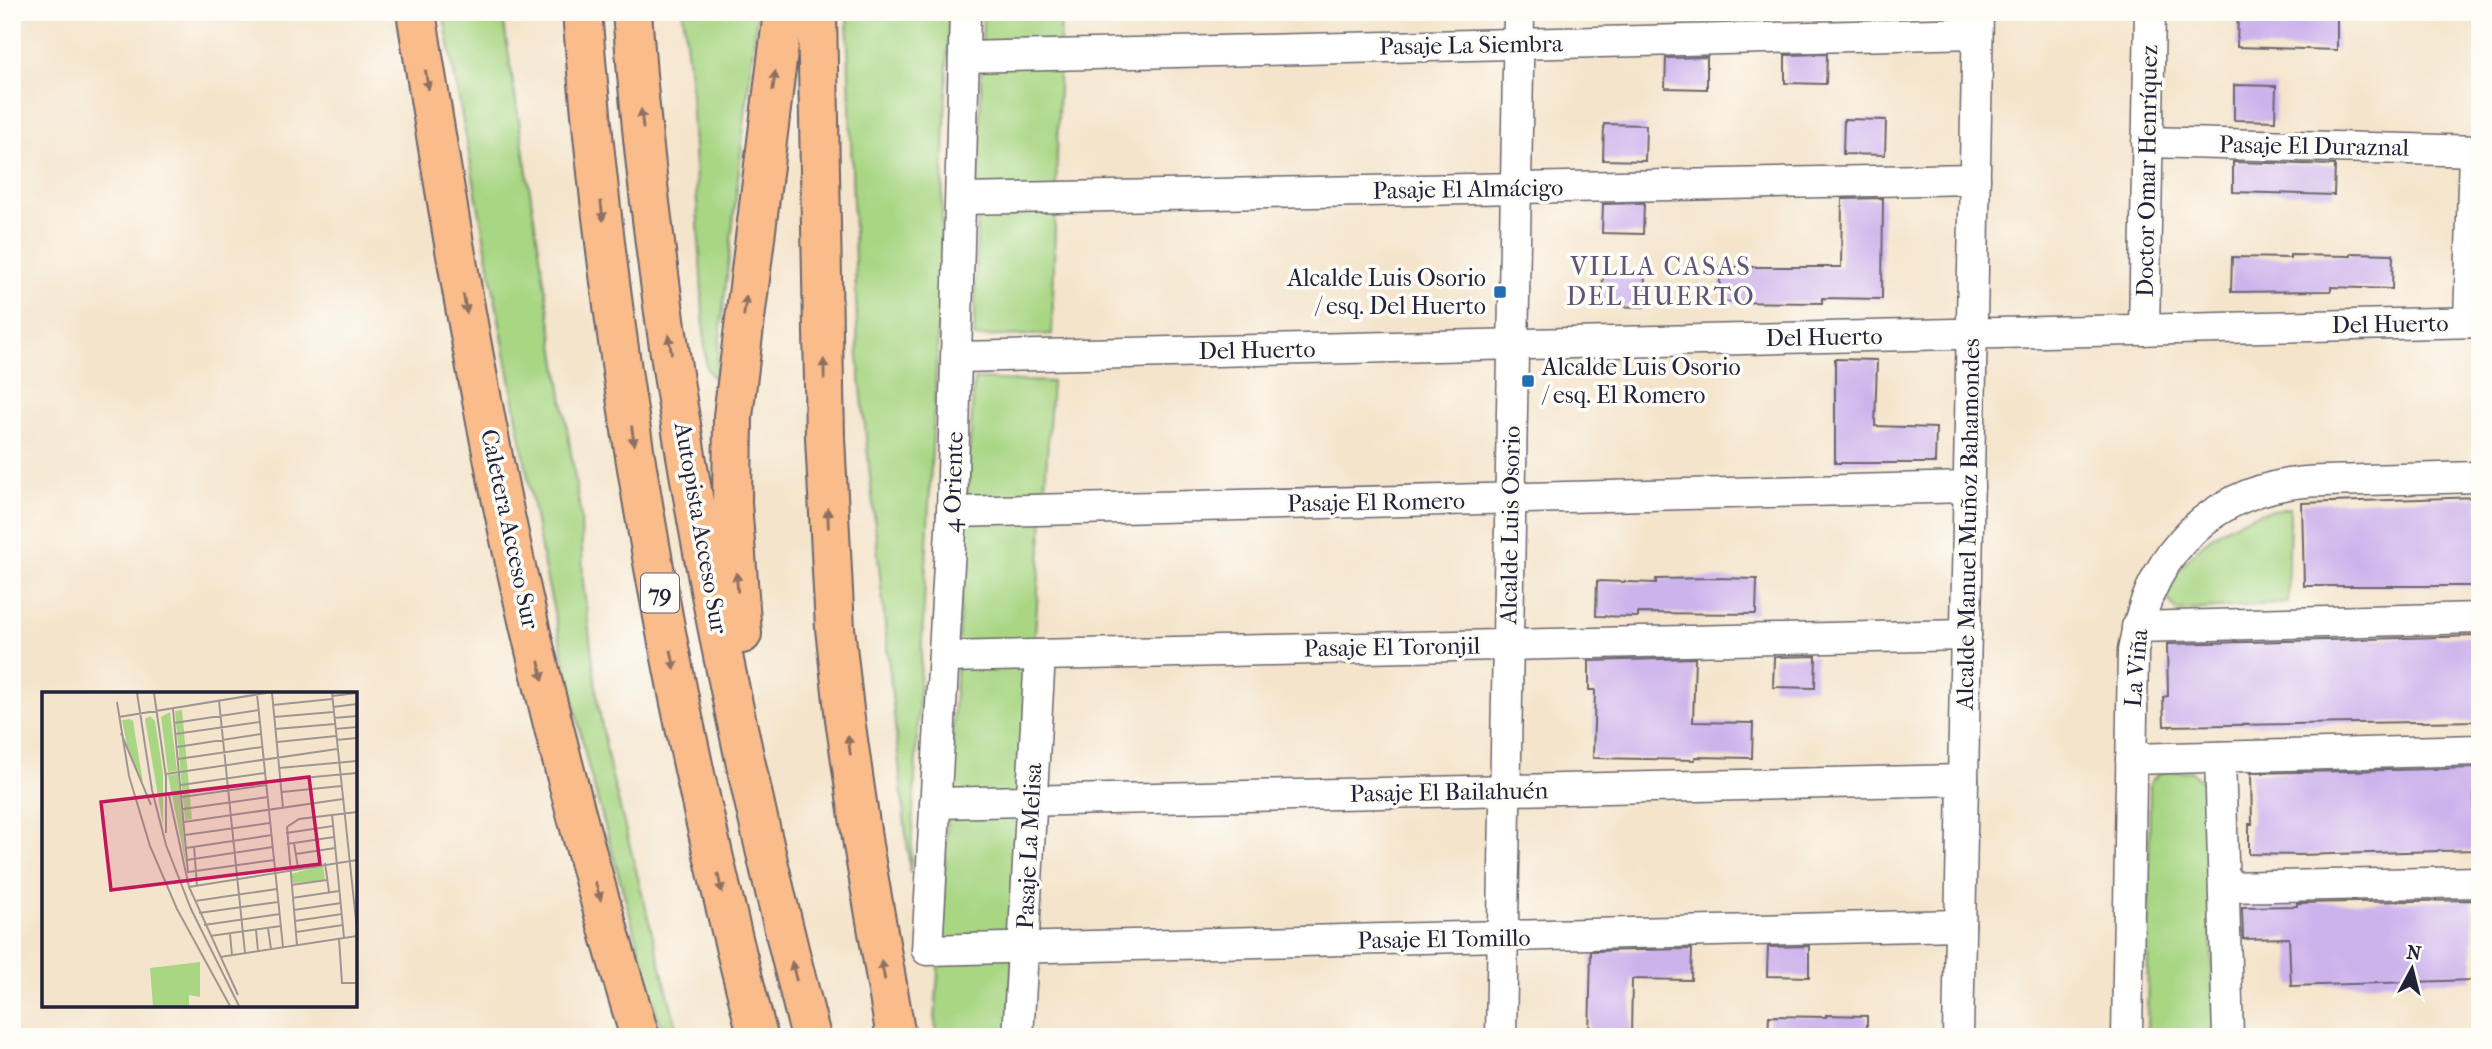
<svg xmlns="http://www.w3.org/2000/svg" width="2492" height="1049" viewBox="0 0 2492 1049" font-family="'IM FELL French Canon',serif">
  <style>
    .green { fill: #a8d683; stroke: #657c5f; stroke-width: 2 }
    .building { fill: #cdb3ec }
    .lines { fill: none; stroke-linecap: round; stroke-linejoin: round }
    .minor-casing { stroke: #6c666d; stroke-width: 33 }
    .major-casing { stroke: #6c666d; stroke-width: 42 }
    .highway-casing { stroke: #6c666d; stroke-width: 42 }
    .minor { stroke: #fff; stroke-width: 30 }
    .major { stroke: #f9bc8a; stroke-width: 38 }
    .highway { stroke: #f9bc8a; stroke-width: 38 }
    .oneway { fill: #8e6f62 }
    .poi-dot { fill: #1f6fb2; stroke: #fdfcf7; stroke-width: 2.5 }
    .labels { text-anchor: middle; stroke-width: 7; stroke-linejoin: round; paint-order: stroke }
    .shield { fill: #fdfcf7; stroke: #646373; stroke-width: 2 }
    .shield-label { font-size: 23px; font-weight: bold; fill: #22223b }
    .street-label { font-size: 24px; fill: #22223b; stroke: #fdfcf7 }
    .poi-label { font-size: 24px; fill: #22223b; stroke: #fdfcf7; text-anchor: end }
    .neighbourhood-label { font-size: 26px; letter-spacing: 2px; fill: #5e5579; stroke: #fdfcf7 }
    .inset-road { fill: none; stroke: #a09691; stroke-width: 2 }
    .view { fill: #c2185b; fill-opacity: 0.15; stroke: #c2185b; stroke-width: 3.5 }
    .inset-edge { fill: none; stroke: #22223b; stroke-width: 3.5 }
  </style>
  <rect width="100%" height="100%" fill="#fdfcf7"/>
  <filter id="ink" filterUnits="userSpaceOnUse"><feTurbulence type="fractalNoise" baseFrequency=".0143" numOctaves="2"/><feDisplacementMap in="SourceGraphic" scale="14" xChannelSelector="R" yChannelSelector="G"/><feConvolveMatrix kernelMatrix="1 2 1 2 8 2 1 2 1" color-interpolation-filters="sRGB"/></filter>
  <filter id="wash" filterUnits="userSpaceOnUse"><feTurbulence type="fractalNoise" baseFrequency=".00686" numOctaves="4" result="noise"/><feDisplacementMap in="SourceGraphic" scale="28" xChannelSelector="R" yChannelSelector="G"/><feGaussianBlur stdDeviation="1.57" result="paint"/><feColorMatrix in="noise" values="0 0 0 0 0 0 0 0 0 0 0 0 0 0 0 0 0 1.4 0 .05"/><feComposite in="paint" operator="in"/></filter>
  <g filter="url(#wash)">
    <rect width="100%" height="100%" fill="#f4e4cb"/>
    <!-- green -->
    <g class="green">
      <polygon points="443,12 502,12 581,517 583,582 599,710 610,769 679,1037 664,1037 587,762 545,571"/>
      <polygon points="683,12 757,12 715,381 706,367 690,76"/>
      <polygon points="847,12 949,12 937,351 910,874 858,357"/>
      <polygon points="983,12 1061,12 1052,334 974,337"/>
      <polygon points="974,379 1052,382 1008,1037 938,1037 935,1022"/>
      <path d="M 2290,508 L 2288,603 L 2177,611 L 2167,599 C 2170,591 2173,581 2177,574 C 2200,536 2247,511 2290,508 Z"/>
      <polygon points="2191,771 2205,784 2214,1015 2213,1037 2150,1037 2147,1030 2150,783 2160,772"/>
    </g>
    <g id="blocks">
      <!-- building -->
      <g class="building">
        <polygon points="2238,12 2337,15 2337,50 2237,47"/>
        <polygon points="1827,54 1826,84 1785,83 1785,55"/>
        <polygon points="1707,57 1707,89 1665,88 1666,58"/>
        <polygon points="2234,85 2276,86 2275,121 2234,120"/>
        <polygon points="1844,119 1886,120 1885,155 1843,154"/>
        <polygon points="1604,124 1646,125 1645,161 1603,160"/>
        <polygon points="2233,162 2335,165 2334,195 2233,192"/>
        <polygon points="1883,198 1882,299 1822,298 1822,303 1720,302 1720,267 1841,267 1842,199"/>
        <polygon points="1644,203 1643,234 1602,233 1603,204"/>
        <polygon points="2351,253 2393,254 2392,289 2331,287 2331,291 2231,292 2232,257 2290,258 2290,255 2351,256"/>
        <polygon points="1603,271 1645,272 1644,307 1602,306"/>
        <polygon points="1835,359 1877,360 1875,426 1936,428 1935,463 1835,463"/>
        <polygon points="2478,497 2480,586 2304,586 2302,503"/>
        <polygon points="1715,578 1757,579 1756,614 1638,613 1638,617 1596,616 1597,581 1656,583 1656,579"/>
        <polygon points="2480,636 2480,721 2164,726 2163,697 2168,696 2167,644"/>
        <polygon points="1816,656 1815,688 1773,687 1774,657"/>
        <polygon points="1695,658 1693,722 1753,723 1752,758 1695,757 1695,760 1593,758 1595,690 1589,690 1589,661"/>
        <polygon points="2476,768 2476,795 2474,795 2475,850 2299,855 2249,854 2249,824 2252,824 2251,773"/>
        <polygon points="2473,900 2473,980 2291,986 2289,938 2243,939 2242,907 2297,906 2297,903"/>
        <polygon points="1809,946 1809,977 1767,976 1768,947"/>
        <polygon points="1692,949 1691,980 1632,979 1631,1037 1589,1037 1591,951"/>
        <polygon points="1826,1015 1867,1016 1867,1037 1768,1037 1769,1016 1826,1017"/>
      </g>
    </g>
  </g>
  <g filter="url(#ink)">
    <use href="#blocks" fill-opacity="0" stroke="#6c666d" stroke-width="2"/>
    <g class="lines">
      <defs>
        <g id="minor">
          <polyline points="965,12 952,512 927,950 1960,925"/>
          <polyline points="964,57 1977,33"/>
          <polyline points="2147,142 2480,151"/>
          <polyline points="961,199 1975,179"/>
          <polyline points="2469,322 2474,151"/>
          <polyline points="2144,330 2150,12"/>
          <polyline points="957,357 2480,322"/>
          <polyline points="952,512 1969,487"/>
          <polyline points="2137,627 2480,618"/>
          <polyline points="944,657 1966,635"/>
          <polyline points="2220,757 2228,1037"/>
          <polyline points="2131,759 2480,750"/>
          <polyline points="935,803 1963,780"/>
          <polyline points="2224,887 2480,882"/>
          <polyline points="1018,1037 1040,655"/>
          <polyline points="1501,1037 1519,12"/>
          <polyline points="1958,1037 1978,12"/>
          <path d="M 2127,1037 L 2133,651 C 2147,565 2199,499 2288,484 C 2313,480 2338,481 2363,480 C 2402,479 2441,478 2480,477"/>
        </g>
        <g id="major">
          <path d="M 416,12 C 441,167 466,323 497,477 C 535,666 584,853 640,1037"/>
          <polyline points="817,12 825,438 835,628 845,719 863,845 896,1037"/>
        </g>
        <g id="highway">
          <path d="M 582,12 C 609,357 670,702 758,1037"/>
          <path d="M 632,12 C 657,358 725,702 811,1037"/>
          <polyline points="742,634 732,503 733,416 783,12"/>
        </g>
      </defs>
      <!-- minor casing -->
      <use href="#minor" class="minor-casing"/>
      <!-- major casing -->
      <use href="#major" class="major-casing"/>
      <!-- highway casing -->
      <use href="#highway" class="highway-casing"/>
      <!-- minor -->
      <use href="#minor" class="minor"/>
      <!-- major -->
      <use href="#major" class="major"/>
      <!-- highway -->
      <use href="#highway" class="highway"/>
    </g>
    <!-- one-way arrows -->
    <defs><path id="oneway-solid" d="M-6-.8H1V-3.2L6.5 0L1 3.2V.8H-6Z" transform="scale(1.75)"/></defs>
    <g class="oneway">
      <use href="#oneway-solid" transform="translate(427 80) rotate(81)"/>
      <use href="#oneway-solid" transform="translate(774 81) rotate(-83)"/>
      <use href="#oneway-solid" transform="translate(642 119) rotate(-96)"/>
      <use href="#oneway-solid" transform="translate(602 211) rotate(83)"/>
      <use href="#oneway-solid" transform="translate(465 304) rotate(80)"/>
      <use href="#oneway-solid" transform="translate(745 306) rotate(-83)"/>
      <use href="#oneway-solid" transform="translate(670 344) rotate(-99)"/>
      <use href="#oneway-solid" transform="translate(824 369) rotate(-91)"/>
      <use href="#oneway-solid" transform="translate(633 436) rotate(82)"/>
      <use href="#oneway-solid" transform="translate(828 518) rotate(-92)"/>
      <use href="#oneway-solid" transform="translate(737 582) rotate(-94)"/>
      <use href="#oneway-solid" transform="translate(673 660) rotate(79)"/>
      <use href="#oneway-solid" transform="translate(541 671) rotate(77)"/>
      <use href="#oneway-solid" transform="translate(849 745) rotate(-98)"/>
      <use href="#oneway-solid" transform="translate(720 883) rotate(77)"/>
      <use href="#oneway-solid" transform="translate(598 891) rotate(74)"/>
      <use href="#oneway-solid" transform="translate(883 970) rotate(-100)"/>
      <use href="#oneway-solid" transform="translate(794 971) rotate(-104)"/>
    </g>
  </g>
  <!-- markers -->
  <g class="poi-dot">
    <rect x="1493" y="285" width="14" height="14" rx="3.5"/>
    <rect x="1521" y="374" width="14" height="14" rx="3.5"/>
  </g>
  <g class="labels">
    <!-- shield labels -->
    <rect class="shield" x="641" y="573.5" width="38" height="39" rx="5"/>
    <g class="shield-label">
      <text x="660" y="601">79</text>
    </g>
    <!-- street labels -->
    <g class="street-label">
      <text transform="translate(1471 45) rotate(-1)" y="8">Pasaje La Siembra</text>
      <text transform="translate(2314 146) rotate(1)" y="8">Pasaje El Duraznal</text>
      <text transform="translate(2147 171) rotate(-89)" y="8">Doctor Omar Henríquez</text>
      <text transform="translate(1468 189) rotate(-1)" y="8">Pasaje El Almácigo</text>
      <text transform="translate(2390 324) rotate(-1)" y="8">Del Huerto</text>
      <text transform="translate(1824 337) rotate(-1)" y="8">Del Huerto</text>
      <text transform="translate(1257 350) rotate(-1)" y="8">Del Huerto</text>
      <text transform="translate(953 482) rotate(-88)" y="8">4 Oriente</text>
      <text transform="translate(1376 502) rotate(-1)" y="8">Pasaje El Romero</text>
      <text transform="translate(1968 524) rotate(-89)" y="8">Alcalde Manuel Muñoz Bahamondes</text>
      <text transform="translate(1510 525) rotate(-89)" y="8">Alcalde Luis Osorio</text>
      <text transform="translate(701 528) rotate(80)" y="8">Autopista Acceso Sur</text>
      <text transform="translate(510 529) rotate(78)" y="8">Caletera Acceso Sur</text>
      <text transform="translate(1392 647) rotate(-1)" y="8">Pasaje El Toronjil</text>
      <text transform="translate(2136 668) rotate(-85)" y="8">La Viña</text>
      <text transform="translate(1449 792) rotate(-1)" y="8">Pasaje El Bailahuén</text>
      <text transform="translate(1029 846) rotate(-87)" y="8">Pasaje La Melisa</text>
      <text transform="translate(1444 939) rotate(-1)" y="8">Pasaje El Tomillo</text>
    </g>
    <!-- poi labels -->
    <g class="poi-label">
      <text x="1486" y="286">Alcalde Luis Osorio<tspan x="1486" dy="28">/ esq. Del Huerto</tspan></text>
      <text x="1542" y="375" text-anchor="start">Alcalde Luis Osorio<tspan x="1542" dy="28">/ esq. El Romero</tspan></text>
    </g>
    <!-- neighbourhood labels -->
    <g class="neighbourhood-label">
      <text x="1661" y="275">VILLA CASAS<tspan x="1661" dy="30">DEL HUERTO</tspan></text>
    </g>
  </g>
  <!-- overview -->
  <g transform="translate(42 692)">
    <rect width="315" height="315" fill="#f4e4cb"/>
    <path d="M 140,18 L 150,127 L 143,128 L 133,19 ZM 128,20 L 135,79 L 126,80 L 119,25 ZM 108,24 L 113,29 L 121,81 L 121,134 L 103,27 ZM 88,27 L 91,29 L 101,91 L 87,63 L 80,28 ZM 136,82 L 144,174 L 126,83 ZM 281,173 L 283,188 L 251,191 L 249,182 ZM 158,270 L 158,305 L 147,303 L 147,314 L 111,314 L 108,276 Z" fill="#a8d683"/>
    <path class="inset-road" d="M 95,1 L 110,98 L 124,153 L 149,217 L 197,314M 112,1 L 124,85M 230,1 L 241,116M 290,1 L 315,238M 215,2 L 241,255M 290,4 L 315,1M 177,9 L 203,261M 75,10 L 87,84 L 108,154 L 135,217 L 188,314M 231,13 L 290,7M 291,15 L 315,12M 131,17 L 146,180 L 232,168M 77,25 L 224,1M 232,25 L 291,20M 292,26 L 315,24M 132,31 L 217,18M 233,37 L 293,32M 293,37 L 315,35M 79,41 L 109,113M 133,42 L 218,30M 294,48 L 315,46M 235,50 L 294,44M 135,55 L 219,42M 136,67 L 220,55M 237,76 L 315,69M 124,82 L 295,57M 124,82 L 124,141M 238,88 L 315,81M 139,93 L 223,81M 240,100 L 299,94M 127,103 L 147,195 L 196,303M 140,105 L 224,93M 141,117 L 226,105M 290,122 L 302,246M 142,130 L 301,107M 244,141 L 291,134M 143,143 L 228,131M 252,151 L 256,176M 245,152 L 292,145M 152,154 L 155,194M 144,156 L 230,143M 254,162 L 293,156M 145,168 L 231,155M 283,171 L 287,200M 249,193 L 285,188M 147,195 L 315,168M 250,206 L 297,199M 153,209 L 235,197M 252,218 L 299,211M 157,221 L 236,210M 253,229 L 300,222M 162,233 L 238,222M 226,236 L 229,257M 214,238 L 216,259M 254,240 L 301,233M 188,242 L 190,263M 168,244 L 239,234M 297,247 L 300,291 L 315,291M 255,253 L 245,135 L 257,127 L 315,120M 178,265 L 315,244"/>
    <path class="view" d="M 267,85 L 278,172 L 69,198 L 59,110 Z"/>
    <rect width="315" height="315" class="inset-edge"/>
  </g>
  <!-- margin -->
  <rect width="2492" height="1049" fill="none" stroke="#fdfcf7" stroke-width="42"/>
  <!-- north arrow -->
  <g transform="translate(2412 969) rotate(7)" stroke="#fdfcf7" stroke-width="5" paint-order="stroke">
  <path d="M0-5L12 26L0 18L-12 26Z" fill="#22223b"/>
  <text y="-10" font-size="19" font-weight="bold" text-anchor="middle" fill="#22223b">N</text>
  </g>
</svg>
